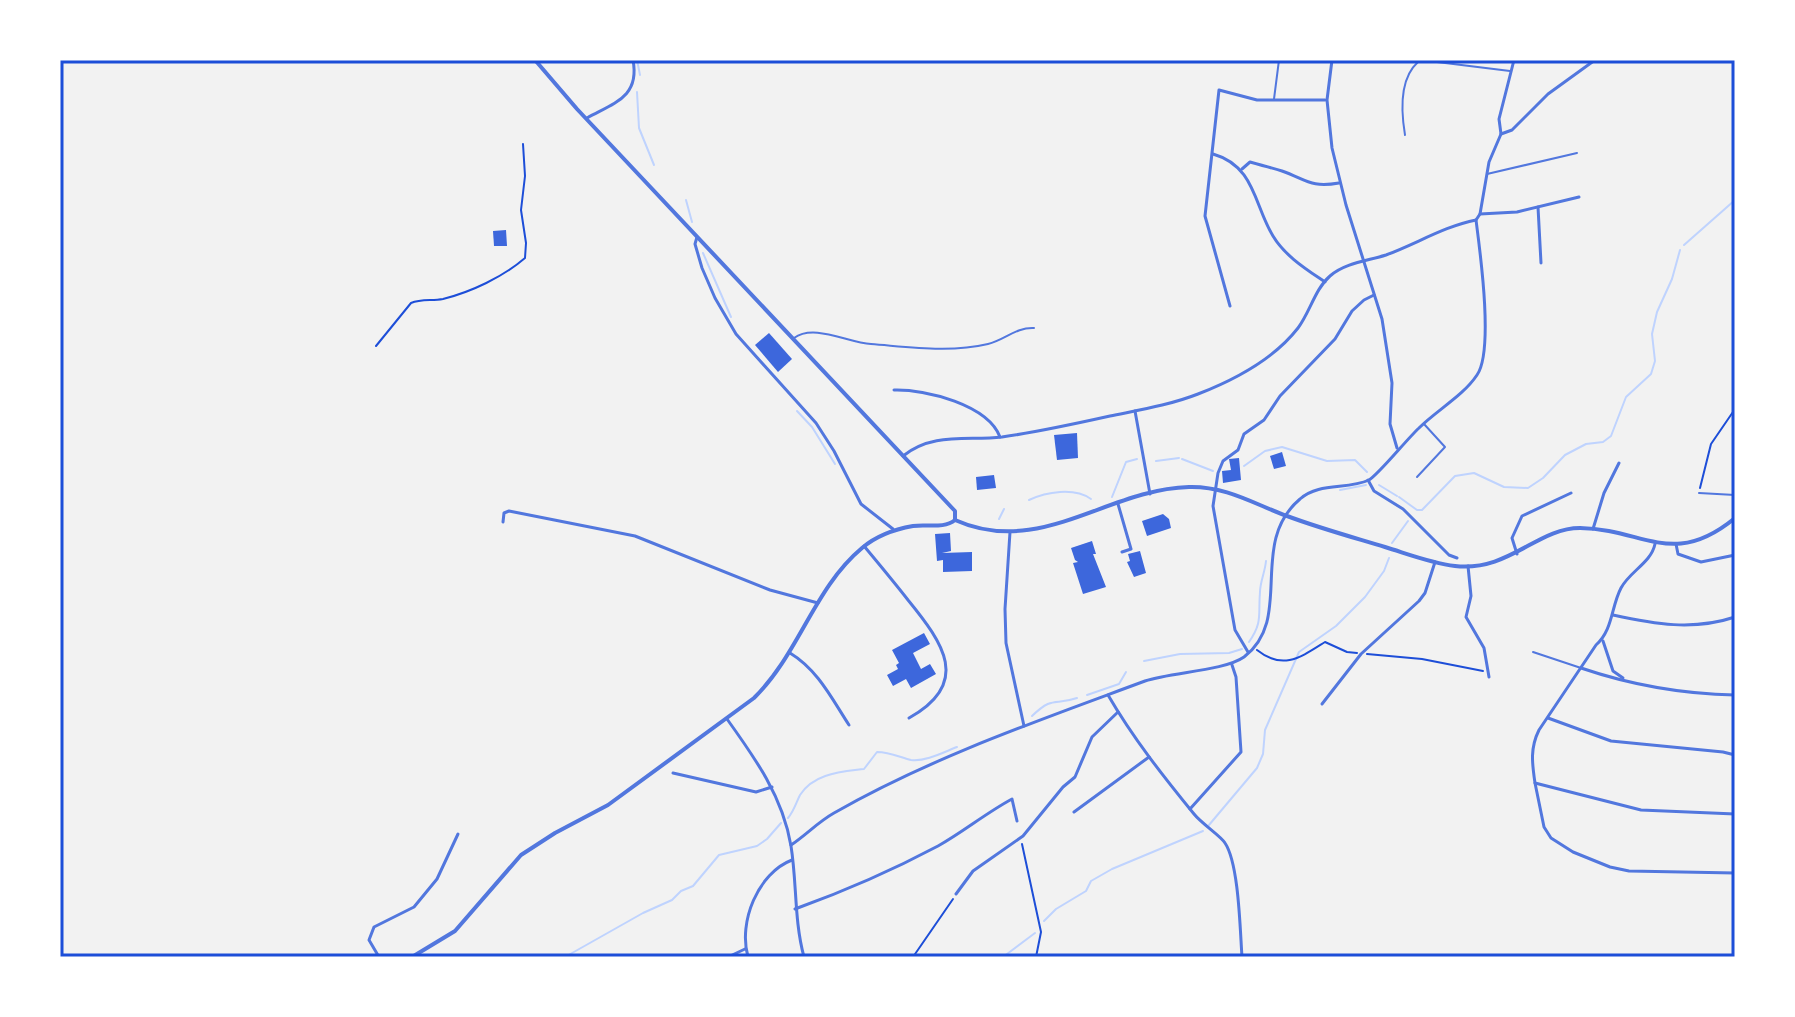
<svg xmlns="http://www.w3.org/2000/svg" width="1795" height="1017" viewBox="0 0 1795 1017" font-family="'Golos Text',sans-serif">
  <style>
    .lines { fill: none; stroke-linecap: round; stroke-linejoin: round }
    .stream { stroke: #bfd3fe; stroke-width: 2 }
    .building { fill: #3d67dc }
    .path { stroke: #1d4ed8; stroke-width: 2 }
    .service { stroke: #5277de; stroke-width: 2 }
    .minor { stroke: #5277de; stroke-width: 3 }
    .tertiary { stroke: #5277de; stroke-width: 4 }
    .neatline { fill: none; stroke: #1d4ed8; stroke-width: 3 }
  </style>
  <rect width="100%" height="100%" fill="#f2f2f2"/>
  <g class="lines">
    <!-- stream -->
    <g class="stream">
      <polyline points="637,60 640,75"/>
      <polyline points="637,92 639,128 654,165"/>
      <polyline points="686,200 692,222"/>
      <polyline points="1684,245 1735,200"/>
      <polyline points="703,253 731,317"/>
      <polyline points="797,411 812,427 835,464"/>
      <polyline points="1182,459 1213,471"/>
      <polyline points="1156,461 1179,458"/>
      <polyline points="1244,466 1265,451 1282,447 1327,461 1355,460 1367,472"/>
      <polyline points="1379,485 1397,496"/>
      <polyline points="1340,490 1366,485"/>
      <polyline points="1112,497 1126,462 1137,459"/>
      <polyline points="1399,497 1417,510 1422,510 1455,476 1474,473 1504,487 1528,488 1543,478 1565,455 1586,444 1603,442 1611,436 1626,397 1651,374 1655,361 1652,334 1657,312 1672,279 1680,250"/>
      <path d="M 1029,500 C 1046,492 1074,487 1091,499"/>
      <polyline points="999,519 1004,509"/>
      <polyline points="1392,543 1408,521"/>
      <path d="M 1249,642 C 1263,622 1258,615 1260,592 C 1260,582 1265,572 1266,561"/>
      <polyline points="1144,661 1180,654 1229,653 1242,649"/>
      <polyline points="1087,695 1119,684 1126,672"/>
      <path d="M 1032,716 C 1054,695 1054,706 1077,698"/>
      <path d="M 788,818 C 794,811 796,803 800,795 C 814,773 841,772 864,769 L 877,752 C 890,752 899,757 911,760 C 925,762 944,752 957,747"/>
      <polyline points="1209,825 1257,768 1263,754 1265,730 1299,652 1336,626 1365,597 1384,571 1389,558"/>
      <polyline points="1044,921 1056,909 1086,891 1091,881 1112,869 1203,831"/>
      <polyline points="565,957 643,913 672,900 681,891 693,886 719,855 757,846 767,839 781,823"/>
      <polyline points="1003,957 1035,933"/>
    </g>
  </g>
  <!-- building -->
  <g class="building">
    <polygon points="506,230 507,246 494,246 493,231"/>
    <polygon points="769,333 792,359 778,372 755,345"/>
    <polygon points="1077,433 1078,458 1057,460 1054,435"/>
    <polygon points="1282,452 1286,466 1274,469 1270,456"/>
    <polygon points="1239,458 1241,480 1223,483 1222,471 1231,470 1229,459"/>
    <polygon points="994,475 996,488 977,490 976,477"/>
    <polygon points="1163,514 1169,519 1171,528 1147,536 1142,521"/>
    <polygon points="950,533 951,551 942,553 972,552 972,571 943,572 943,560 937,561 935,534"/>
    <polygon points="1092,541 1096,554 1093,554 1106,587 1083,594 1073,563 1078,562 1075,560 1071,548"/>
    <polygon points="1140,551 1146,573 1134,577 1127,562 1130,561 1128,554"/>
    <polygon points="924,633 930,644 913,653 921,669 930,664 936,674 911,688 906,679 893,686 887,675 898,669 896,665 899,663 892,650"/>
  </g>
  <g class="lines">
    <!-- path -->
    <g class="path">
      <path d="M 376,346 L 411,303 C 421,299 432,301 443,299 C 471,292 503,277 525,258 L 526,243 L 521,210 L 525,176 L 523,144"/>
      <polyline points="1700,488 1711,444 1735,409"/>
      <path d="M 1257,650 C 1283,671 1301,657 1325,642 L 1347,652 L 1357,653"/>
      <polyline points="1367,654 1422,659 1483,671"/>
      <polyline points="1022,844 1041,932 1036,957"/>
      <polyline points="913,957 953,899"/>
    </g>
    <!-- service -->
    <g class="service">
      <polyline points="1274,99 1279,60"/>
      <path d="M 1405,135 C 1401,111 1399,79 1418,62 L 1437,62 L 1510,71"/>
      <polyline points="1487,174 1577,153"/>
      <path d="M 794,338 C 814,323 848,343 871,344 C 910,347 950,353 988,344 C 1005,340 1016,327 1034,328"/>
      <polyline points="1417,477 1445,447 1424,424"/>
      <polyline points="1699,493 1735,495"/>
      <polyline points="1533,652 1581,668"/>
    </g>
    <!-- minor -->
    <g class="minor">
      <polyline points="1332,60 1327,100 1332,148 1346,205 1382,319 1392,383 1390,424 1397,448"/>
      <path d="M 587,118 C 614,103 640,97 633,60"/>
      <polyline points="1501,134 1512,130 1548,94 1595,60"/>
      <path d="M 1213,154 C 1255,166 1254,205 1273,236 C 1285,256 1306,269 1325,282"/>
      <path d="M 1242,169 L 1250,162 C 1261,165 1272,168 1282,171 C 1307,180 1311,188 1339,183"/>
      <polyline points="1538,207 1541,263"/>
      <polyline points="1480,214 1517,212 1579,197"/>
      <polyline points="697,237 695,244 702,268 715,298 736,334 816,423 834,451 861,504 893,529"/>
      <polyline points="1230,306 1205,216 1219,90 1257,100 1325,100"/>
      <path d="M 894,390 C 926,389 988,405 1000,437"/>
      <polyline points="1135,411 1150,494"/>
      <path d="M 903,456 C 933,432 967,441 1002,437 C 1038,432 1074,424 1110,416 C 1139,410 1170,405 1198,394 C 1234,380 1274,359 1298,328 C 1310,312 1315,289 1330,276 C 1345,263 1367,261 1386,255 C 1416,244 1445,226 1476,220"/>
      <polyline points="1368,480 1374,491 1403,509 1449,555 1457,558"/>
      <polyline points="1118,504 1131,549 1122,552"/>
      <polyline points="503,522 504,513 509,511 635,536 770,590 818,603"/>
      <polyline points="1593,529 1604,493 1619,463"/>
      <polyline points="1010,532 1005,609 1006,643 1024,726"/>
      <path d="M 1655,544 C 1651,563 1630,571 1621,588 C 1611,607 1613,630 1596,645 L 1539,730 C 1530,748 1532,763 1535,783 L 1641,810 L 1735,814"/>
      <polyline points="1676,544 1678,554 1701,562 1735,555"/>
      <path d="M 864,546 C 879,564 894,582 908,600 C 943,643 972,683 909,718"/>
      <polyline points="1517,554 1512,538 1522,516 1571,493"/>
      <polyline points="1468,566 1471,596 1466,617 1484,648 1489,677"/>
      <path d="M 1613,615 C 1654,624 1693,631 1735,617"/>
      <polyline points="1603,641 1613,671 1623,678"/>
      <polyline points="1248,652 1235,630 1213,506 1218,473 1223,461 1238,450 1244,434 1264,420 1280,396 1335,339 1352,311 1364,300 1374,295"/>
      <path d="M 790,653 C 818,670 832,699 849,725"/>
      <path d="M 1581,668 C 1631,685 1682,694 1735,695"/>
      <path d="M 1108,695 C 1133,738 1163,776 1194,814 C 1202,824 1221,836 1225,843 C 1239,864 1240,930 1242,957"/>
      <polyline points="1322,704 1361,654 1419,601 1425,593 1435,562"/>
      <polyline points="1548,718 1611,741 1723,752 1735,755"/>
      <path d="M 727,719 C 755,758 783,797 791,846 C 797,883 794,920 804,957"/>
      <polyline points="673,773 756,792 772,787"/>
      <polyline points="1535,783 1544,827 1551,838 1573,852 1610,867 1629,871 1735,873"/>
      <polyline points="1190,809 1241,752 1236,677 1232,665"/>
      <polyline points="1074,812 1149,757"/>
      <path d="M 791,845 C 806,835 818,822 834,813 C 932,757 1040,720 1145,681 C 1171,672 1224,671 1244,657 C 1295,618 1247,544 1300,499 C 1319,482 1347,490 1369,480 C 1379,474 1407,439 1419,428 C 1437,410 1463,396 1477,375 C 1494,351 1480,251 1476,220 L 1480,214 L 1489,162 L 1501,134 L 1499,119 L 1514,60"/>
      <polyline points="956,894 973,871 1023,836 1063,787 1075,777 1092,737 1118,712"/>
      <path d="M 795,909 C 845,891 891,871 938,846 C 963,832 986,813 1012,799 L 1017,821"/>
      <polyline points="379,957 369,940 374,927 414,907 437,879 458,834"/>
      <polyline points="728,957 745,949"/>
      <path d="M 748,957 C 738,922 758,873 792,860"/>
    </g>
    <!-- tertiary -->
    <g class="tertiary">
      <polyline points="535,60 577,109 955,511 955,520"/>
      <path d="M 955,520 C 1040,558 1107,489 1189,487 C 1226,486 1254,504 1287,516 C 1319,528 1352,537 1385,547 C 1408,554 1431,563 1455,566 C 1509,572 1537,528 1580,528 C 1644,529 1673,569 1735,518"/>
      <path d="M 412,957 L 455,931 L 521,855 L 555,833 L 608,805 L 754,698 C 799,654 814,588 862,548 C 876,536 896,529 913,526 C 927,524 944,529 955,520"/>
    </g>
  </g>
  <!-- border -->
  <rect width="1795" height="1017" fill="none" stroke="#ffffff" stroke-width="124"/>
  <rect x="62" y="62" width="1671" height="893" class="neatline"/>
</svg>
